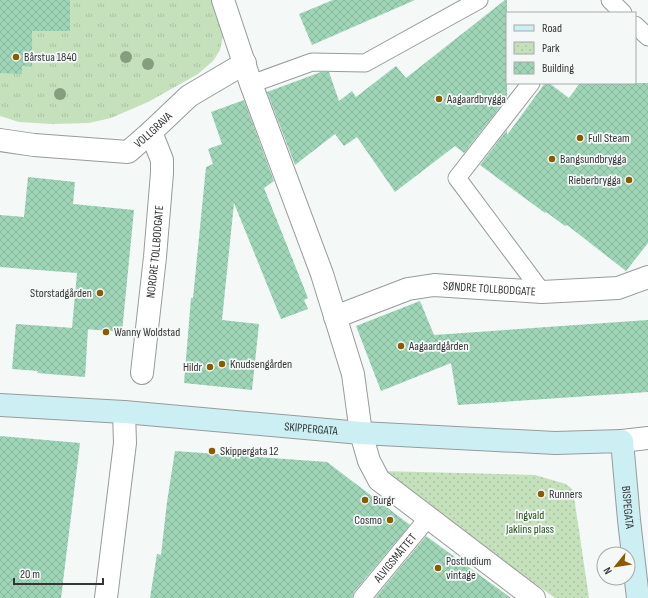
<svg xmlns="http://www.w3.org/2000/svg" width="648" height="598" viewBox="0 0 648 598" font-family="'Sofia Sans Condensed',sans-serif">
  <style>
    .grass { fill: url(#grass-tufts) }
    .park { fill: url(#park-dots) }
    .building { fill: url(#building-cross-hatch) }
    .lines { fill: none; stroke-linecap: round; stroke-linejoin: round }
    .lane-casing { stroke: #979b9a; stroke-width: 19 }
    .street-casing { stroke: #979b9a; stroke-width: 24 }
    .secondary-casing { stroke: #979b9a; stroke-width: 24 }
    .lane { stroke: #fff; stroke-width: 17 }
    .street { stroke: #fff; stroke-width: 22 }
    .secondary { stroke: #cceff3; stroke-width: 22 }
    .tree { fill: #849e7e }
    .poi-dot { fill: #8a5b00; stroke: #f4f8f7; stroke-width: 1.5 }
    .labels { text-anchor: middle; stroke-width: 3.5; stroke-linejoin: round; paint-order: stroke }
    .poi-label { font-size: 12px; fill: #343535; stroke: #f4f8f7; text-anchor: start }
    .street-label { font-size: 12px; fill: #343535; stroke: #f4f8f7 }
    .park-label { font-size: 12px; fill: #28541b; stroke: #f4f8f7 }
  </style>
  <defs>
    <pattern id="grass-tufts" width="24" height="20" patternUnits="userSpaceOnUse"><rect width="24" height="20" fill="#c4e1bc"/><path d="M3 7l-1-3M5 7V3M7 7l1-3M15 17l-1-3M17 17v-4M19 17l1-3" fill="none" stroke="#a9c2a2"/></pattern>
    <pattern id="park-dots" width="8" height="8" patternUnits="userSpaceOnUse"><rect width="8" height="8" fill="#c4e1bc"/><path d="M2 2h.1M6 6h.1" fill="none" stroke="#a9c2a2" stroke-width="1.8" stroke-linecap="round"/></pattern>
    <pattern id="building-cross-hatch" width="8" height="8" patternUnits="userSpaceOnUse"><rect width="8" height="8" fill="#9ed5b7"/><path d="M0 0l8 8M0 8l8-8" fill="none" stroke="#89b79e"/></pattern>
  </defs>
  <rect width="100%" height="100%" fill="#f4f8f7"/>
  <!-- grass -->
  <polygon class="grass" points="0,0 213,0 221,25 223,36 220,50 213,61 198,74 148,102 111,118 89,123 52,124 19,122 0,116"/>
  <!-- park -->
  <polygon class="park" points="381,471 535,475 566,484 573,490 589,598 555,598"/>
  <!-- building -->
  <g class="building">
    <polygon points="0,0 70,0 70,31 32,31 32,66 22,66 22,74 0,73"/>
    <polygon points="333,0 415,0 312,45 299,14"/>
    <polygon points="505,0 507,0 507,98 464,153 455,146 395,192 357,137 344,146 335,134 295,165 267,92 321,72 329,72 339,101 352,91 356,97 396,66 406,78"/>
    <polygon points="545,83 549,83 569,98 580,83 648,83 648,243 626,271 567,225 565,226 546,212 545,213 480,165 507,130 507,135"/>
    <polygon points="244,100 274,181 264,188 308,298 304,300 308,309 281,319 234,203 222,320 259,324 252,390 184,383 191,298 193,298 206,167 213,164 208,149 222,144 211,112"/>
    <polygon points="28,177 75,182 73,204 134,210 122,332 72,328 77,273 0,267 0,215 24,217"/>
    <polygon points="420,301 434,335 648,320 648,392 458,405 451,363 381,391 356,326"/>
    <polygon points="16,324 88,329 85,377 37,373 38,371 12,369"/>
    <polygon points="0,436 80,443 61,598 0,598"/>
    <polygon points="175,451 327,462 410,525 354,592 352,598 150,598 157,554 161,555 167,502"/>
    <polygon points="426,536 474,571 511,598 375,598"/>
  </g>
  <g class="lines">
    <defs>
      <g id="lane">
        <polyline points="610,0 623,13"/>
        <polyline points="635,25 648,37"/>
        <polyline points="531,83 457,178 542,292"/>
        <polyline points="251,84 312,62 365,63 479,0"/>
        <path id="s1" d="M 362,598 L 428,518"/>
      </g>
      <g id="street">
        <polyline points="223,0 251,84 322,274 353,374 361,433 369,461 379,480 534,598"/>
        <path id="s2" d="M 0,140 L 34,145 L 128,152 L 151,132 L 189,96 L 245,63"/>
        <path id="s3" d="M 335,317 L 408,289 L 434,285 L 542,292 L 618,288 L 648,277"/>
        <path id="s4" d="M 142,373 L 155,257 L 162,173 L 162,160 L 151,132"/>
        <polyline points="622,441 648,438"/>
        <polyline points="106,598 125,443 124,412"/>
      </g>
      <g id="secondary">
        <path id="s5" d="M 0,405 L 124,412 L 361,433 L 555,443 L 622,441 L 629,520 L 638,598"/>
      </g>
    </defs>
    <!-- lane casing -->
    <use href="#lane" class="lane-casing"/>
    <!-- street casing -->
    <use href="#street" class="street-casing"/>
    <!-- secondary casing -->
    <use href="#secondary" class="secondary-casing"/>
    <!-- lane -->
    <use href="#lane" class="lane"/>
    <!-- street -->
    <use href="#street" class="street"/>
    <!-- secondary -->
    <use href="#secondary" class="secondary"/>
  </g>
  <!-- trees -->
  <g class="tree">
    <circle cx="126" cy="57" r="6"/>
    <circle cx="148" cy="64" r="6"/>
    <circle cx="60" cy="94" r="6"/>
  </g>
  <!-- markers -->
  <g class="poi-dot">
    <circle cx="16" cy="57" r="4"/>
    <circle cx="439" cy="99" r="4"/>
    <circle cx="580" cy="138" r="4"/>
    <circle cx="552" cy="159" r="4"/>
    <circle cx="629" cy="180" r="4"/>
    <circle cx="100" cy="293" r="4"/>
    <circle cx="106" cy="332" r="4"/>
    <circle cx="401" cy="346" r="4"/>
    <circle cx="222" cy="364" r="4"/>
    <circle cx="210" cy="367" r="4"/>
    <circle cx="212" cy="451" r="4"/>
    <circle cx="541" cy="494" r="4"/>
    <circle cx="365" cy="500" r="4"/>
    <circle cx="390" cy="520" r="4"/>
    <circle cx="438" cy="568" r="4"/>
  </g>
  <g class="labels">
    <!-- poi labels -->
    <g class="poi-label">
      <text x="24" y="61">Bårstua 1840</text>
      <text x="447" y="103">Aagaardbrygga</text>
      <text x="588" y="142">Full Steam</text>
      <text x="560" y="163">Bangsundbrygga</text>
      <text x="621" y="184" text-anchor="end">Rieberbrygga</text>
      <text x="92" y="297" text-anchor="end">Storstadgården</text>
      <text x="114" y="336">Wanny Woldstad</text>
      <text x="409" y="350">Aagaardgården</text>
      <text x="230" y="368">Knudsengården</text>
      <text x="202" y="371" text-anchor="end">Hildr</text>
      <text x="220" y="455">Skippergata 12</text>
      <text x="549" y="498">Runners</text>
      <text x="373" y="504">Burgr</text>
      <text x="382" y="524" text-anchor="end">Cosmo</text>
      <text x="446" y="565">Postludium<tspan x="446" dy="14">vintage</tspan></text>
    </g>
    <!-- street labels -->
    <g class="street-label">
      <text dy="4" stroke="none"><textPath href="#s2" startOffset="162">VOLLGRAVA</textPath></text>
      <text dy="4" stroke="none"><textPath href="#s4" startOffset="122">NORDRE TOLLBODGATE</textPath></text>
      <text dy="4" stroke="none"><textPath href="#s3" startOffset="160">SØNDRE TOLLBODGATE</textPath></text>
      <text dy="4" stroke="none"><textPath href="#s5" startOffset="312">SKIPPERGATA</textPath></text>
      <text dy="4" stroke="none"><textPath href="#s5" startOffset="690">BISPEGATA</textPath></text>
      <text dy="4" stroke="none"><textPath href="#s1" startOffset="52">ALVIGSMÅTTET</textPath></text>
    </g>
    <!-- park labels -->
    <g class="park-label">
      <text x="530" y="519">Ingvald<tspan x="530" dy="14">Jaklins plass</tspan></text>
    </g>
  </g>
  <!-- legend -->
  <rect x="506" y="12" width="130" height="72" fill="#f4f8f7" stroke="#a7aaa9"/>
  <rect x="514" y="25" width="20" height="6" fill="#cceff3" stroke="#a7aaa9"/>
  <text x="542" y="32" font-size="12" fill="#343535">Road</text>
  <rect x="514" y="42" width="20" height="12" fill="url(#park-dots)" stroke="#a7aaa9"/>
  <text x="542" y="52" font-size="12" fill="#343535">Park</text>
  <rect x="514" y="62" width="20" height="12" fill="url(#building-cross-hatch)" stroke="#a7aaa9"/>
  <text x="542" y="72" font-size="12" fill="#343535">Building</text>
  <!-- north arrow -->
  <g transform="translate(616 566) rotate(240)"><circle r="19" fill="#f4f8f7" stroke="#a7aaa9"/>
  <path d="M0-3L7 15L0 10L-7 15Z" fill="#8a5b00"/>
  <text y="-6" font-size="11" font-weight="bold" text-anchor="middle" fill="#343535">N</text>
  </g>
  <!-- scale -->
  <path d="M14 578v6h89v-6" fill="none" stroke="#343535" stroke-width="2"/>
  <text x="20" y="578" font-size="12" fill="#343535" stroke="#f4f8f7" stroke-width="3" paint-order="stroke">20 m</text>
</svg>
